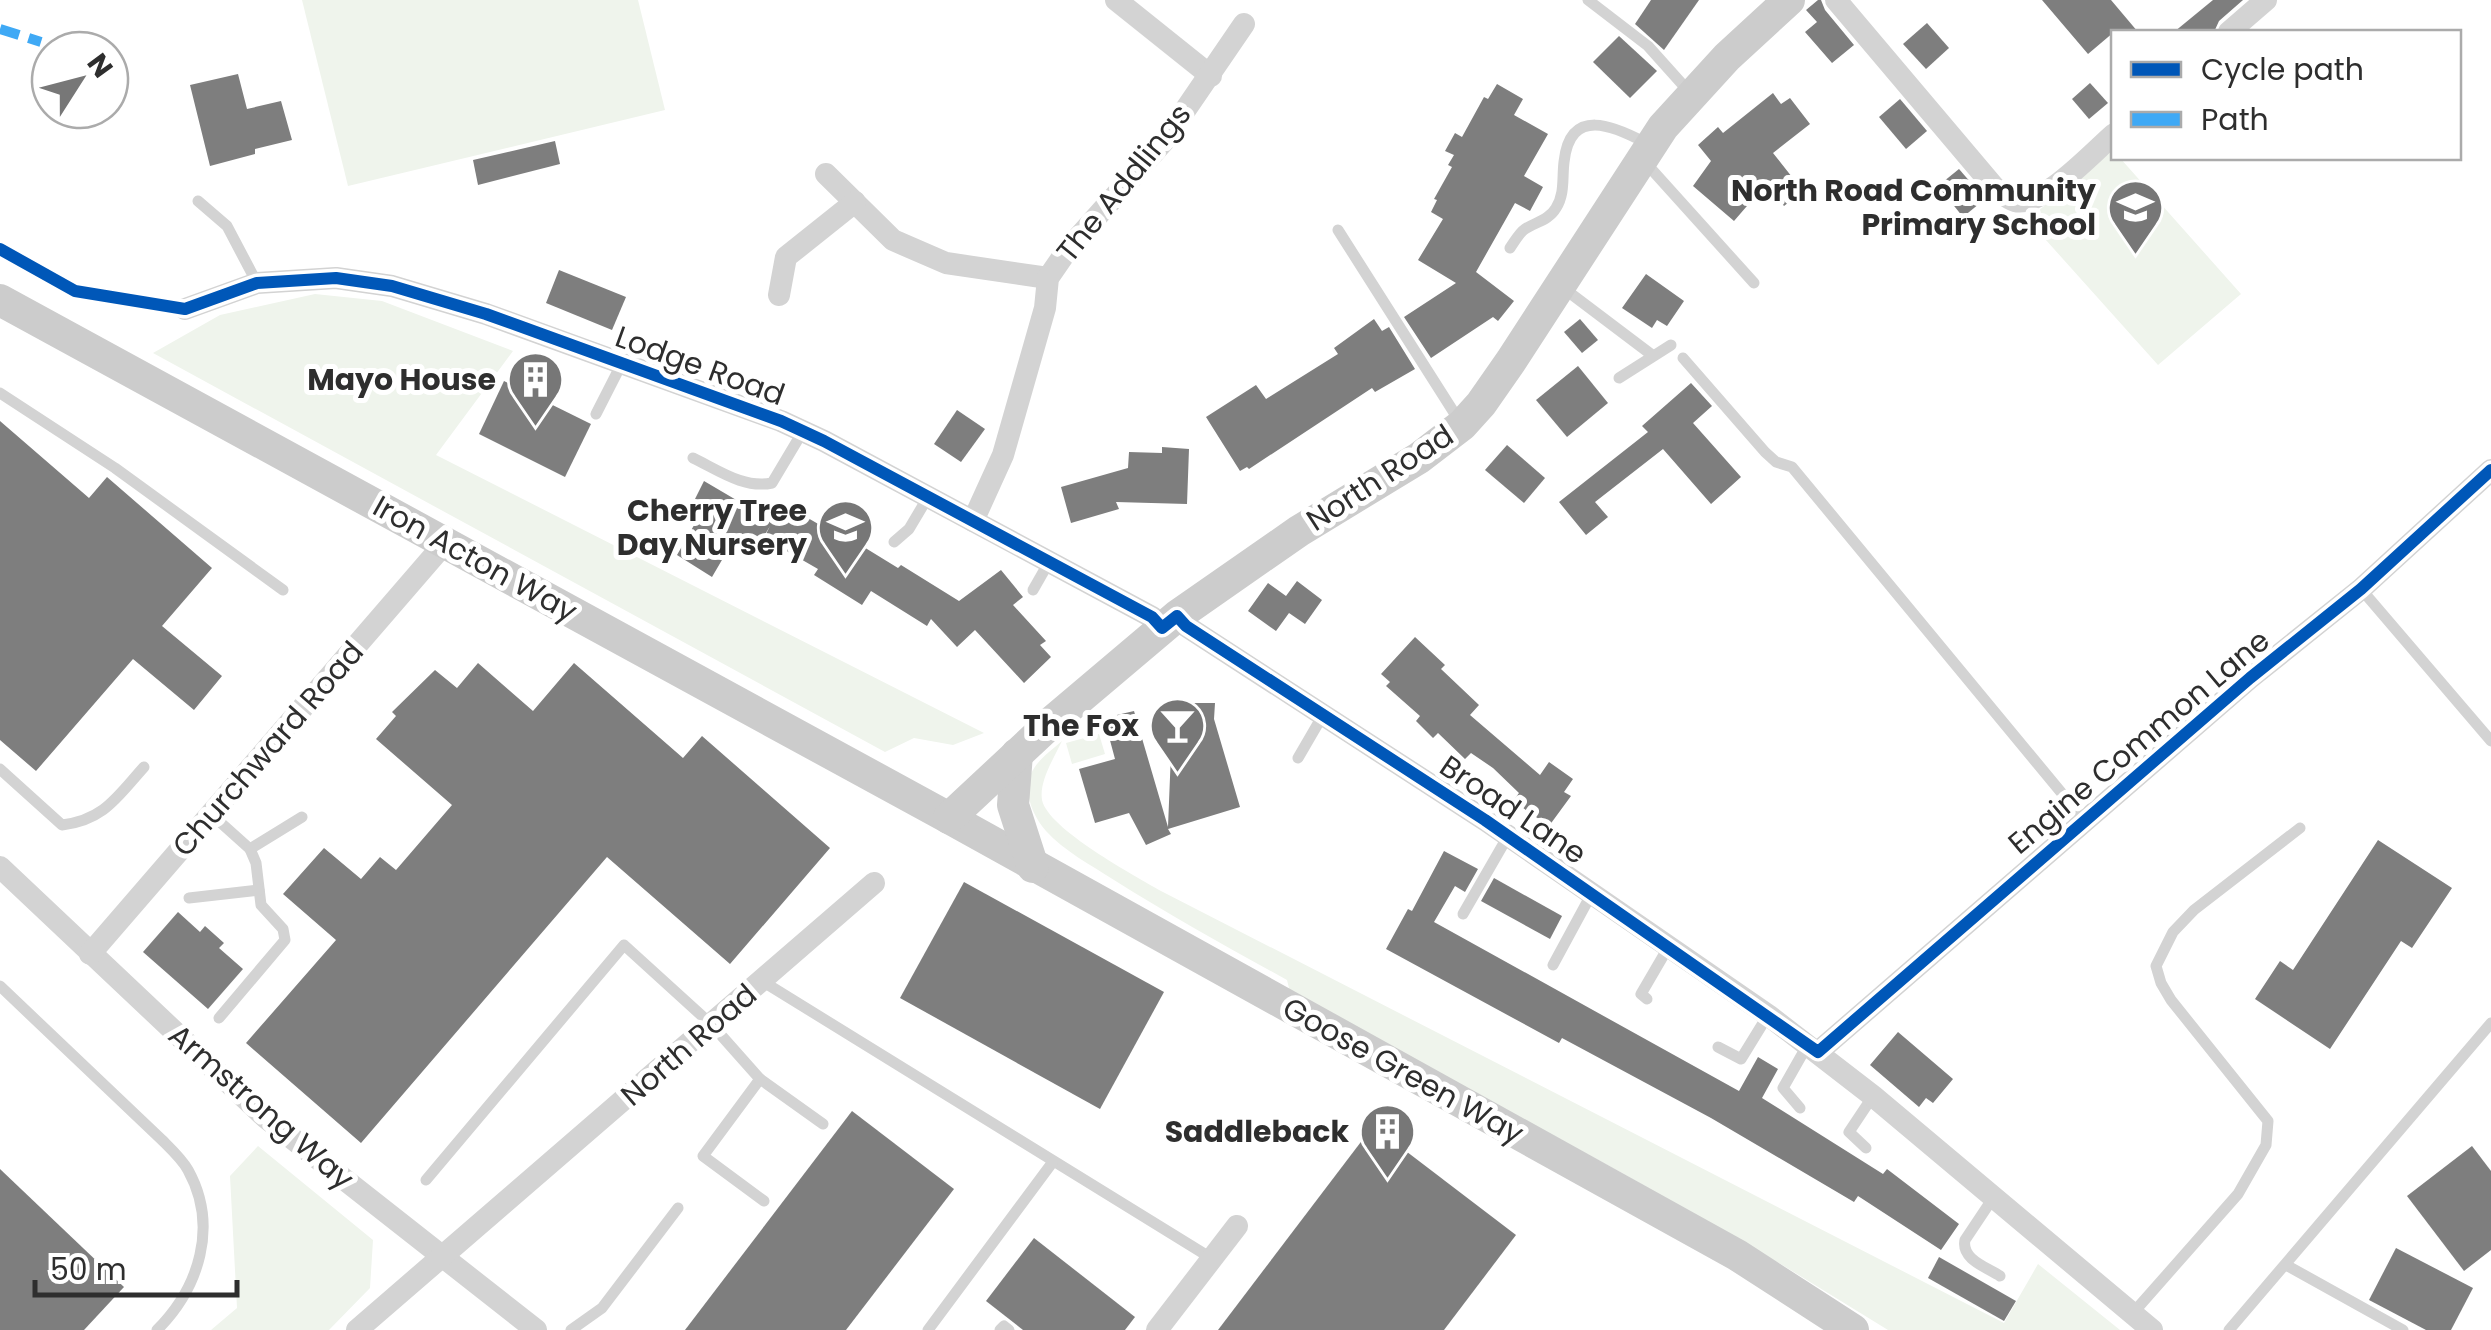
<svg xmlns="http://www.w3.org/2000/svg" width="2491" height="1330" viewBox="0 0 2491 1330" font-family="Poppins,sans-serif">
  <style>
    .green { fill: #eff4ec }
    .building { fill: #7e7e7e }
    .lines { fill: none; stroke-linecap: round; stroke-linejoin: round }
    .lane { stroke: #d3d3d3; stroke-width: 11 }
    .street { stroke: #d3d3d3; stroke-width: 22 }
    .secondary { stroke: #ccc; stroke-width: 32 }
    .quiet { stroke: #3fa9f5; stroke-width: 10; stroke-dasharray: 20 10; stroke-linecap: butt }
    .cycleway-casing { stroke: #fff; stroke-width: 19 }
    .cycleway { stroke: #0057b8; stroke-width: 12 }
    .labels { text-anchor: middle; stroke-width: 10; stroke-linejoin: round; paint-order: stroke }
    .street-label { font-size: 30px; fill: #2e2e2e; stroke: #fff }
    .poi-label { font-size: 30px; font-weight: bold; fill: #2e2e2e; stroke: #fff; text-anchor: end }
  </style>
  <rect width="100%" height="100%" fill="#fff"/>
  <!-- green -->
  <g class="green">
    <polygon points="302,0 638,0 665,110 348,186"/>
    <polygon points="2111,148 2114,158 2120,158 2241,294 2158,365 2028,220"/>
    <polygon points="315,294 382,301 513,351 436,455 984,733 953,745 914,738 885,752 153,353 220,315"/>
    <polygon points="1099,734 1105,754 1072,764 1066,743"/>
    <path d="M 1062,741 C 1054,758 1039,781 1042,800 C 1048,829 1135,876 1161,891 L 2004,1323 L 2038,1264 L 2120,1330 L 1888,1330 L 1784,1266 L 1622,1173 L 1290,992 L 1287,980 C 1229,948 1171,916 1114,880 C 1091,865 1064,851 1046,831 C 1036,820 1028,803 1028,789 C 1028,766 1046,755 1062,741 Z"/>
    <polygon points="258,1146 373,1240 370,1288 329,1330 211,1330 237,1308 230,1176"/>
  </g>
  <!-- building -->
  <g class="building">
    <polygon points="1651,0 1699,0 1664,50 1635,24"/>
    <polygon points="1818,0 1821,0 1825,10 1854,45 1832,63 1805,32 1817,22 1806,10"/>
    <polygon points="2042,0 2111,0 2138,32 2114,32 2088,54"/>
    <polygon points="2213,0 2243,0 2219,21 2214,32 2174,32"/>
    <polygon points="1927,23 1949,48 1926,69 1903,44"/>
    <polygon points="1619,36 1657,71 1630,98 1593,62"/>
    <polygon points="238,74 247,109 281,101 292,140 255,149 255,154 210,166 190,85"/>
    <polygon points="2090,83 2108,103 2089,119 2072,99"/>
    <polygon points="1497,84 1523,99 1514,115 1548,134 1524,176 1543,187 1530,211 1515,203 1476,272 1514,301 1498,321 1493,317 1431,358 1404,317 1456,283 1418,260 1443,219 1431,212 1437,200 1434,199 1452,167 1448,165 1454,155 1445,151 1455,133 1462,137 1484,97 1488,99"/>
    <polygon points="1773,93 1781,104 1790,98 1810,124 1773,153 1803,191 1784,206 1766,184 1734,221 1693,186 1711,161 1698,145 1718,127 1723,133"/>
    <polygon points="1900,99 1927,131 1906,149 1879,117"/>
    <polygon points="555,141 560,164 478,185 473,160"/>
    <polygon points="1959,169 1985,199 1963,217 1938,186"/>
    <polygon points="559,270 626,297 612,330 546,303"/>
    <polygon points="1646,274 1684,301 1667,326 1657,320 1652,328 1622,308"/>
    <polygon points="1374,319 1382,331 1389,327 1415,369 1375,392 1372,388 1249,469 1247,467 1240,471 1206,417 1256,385 1266,399 1338,354 1334,348"/>
    <polygon points="1580,319 1598,340 1582,353 1564,332"/>
    <polygon points="1578,366 1608,403 1567,437 1536,400"/>
    <polygon points="504,381 591,424 565,477 479,434"/>
    <polygon points="1691,383 1712,406 1693,423 1741,477 1711,504 1663,449 1595,502 1608,517 1586,535 1559,502 1648,432 1642,426"/>
    <polygon points="957,410 985,429 961,462 934,444"/>
    <polygon points="0,421 89,498 107,477 212,568 162,626 222,676 194,710 133,659 36,771 0,740"/>
    <polygon points="1507,445 1545,478 1524,503 1485,470"/>
    <polygon points="1162,447 1189,449 1187,504 1116,502 1119,509 1071,523 1061,487 1128,468 1129,452 1162,453"/>
    <polygon points="704,481 772,521 782,503 839,536 841,533 898,568 901,565 959,601 1001,570 1023,597 1013,605 1046,641 1040,645 1051,657 1024,683 975,630 957,647 931,619 927,626 871,591 862,605 814,575 818,569 764,538 770,526 757,548 736,536 712,577 677,555 705,506 694,501"/>
    <polygon points="1297,581 1322,600 1305,624 1289,613 1276,631 1248,611 1268,583 1286,596"/>
    <polygon points="1415,637 1445,665 1441,669 1479,705 1470,715 1540,775 1549,762 1573,779 1564,792 1571,796 1549,826 1513,801 1519,793 1493,768 1471,753 1465,759 1438,733 1433,738 1416,721 1420,716 1386,686 1390,682 1381,674"/>
    <polygon points="478,663 533,711 574,663 683,758 702,736 830,848 730,964 607,857 361,1143 246,1043 336,940 283,894 324,848 361,879 380,857 396,870 452,805 376,739 396,716 392,712 435,670 457,688"/>
    <polygon points="1173,703 1215,703 1214,719 1240,807 1168,829 1171,834 1146,845 1129,813 1095,823 1079,769 1115,759 1104,718 1134,711 1168,827"/>
    <polygon points="2378,840 2452,888 2412,948 2401,941 2330,1049 2255,999 2280,961 2293,970"/>
    <polygon points="1444,851 1478,869 1465,892 1455,886 1434,922 1739,1091 1758,1057 1778,1069 1762,1098 1883,1174 1887,1169 1959,1224 1941,1250 1858,1196 1854,1202 1711,1118 1562,1038 1559,1043 1386,949 1408,909 1412,911"/>
    <polygon points="1494,878 1562,916 1550,939 1481,901"/>
    <polygon points="964,882 1164,992 1100,1109 900,998"/>
    <polygon points="178,912 200,932 205,926 224,943 219,948 243,969 208,1009 143,952"/>
    <polygon points="1898,1032 1953,1079 1933,1103 1926,1098 1919,1107 1870,1065"/>
    <polygon points="852,1111 954,1189 846,1330 685,1330"/>
    <polygon points="1373,1126 1516,1235 1444,1330 1218,1330"/>
    <polygon points="2472,1146 2491,1171 2491,1250 2464,1271 2407,1196"/>
    <polygon points="0,1169 124,1287 84,1330 0,1330"/>
    <polygon points="1034,1238 1135,1317 1125,1330 1023,1330 986,1301"/>
    <polygon points="2396,1248 2473,1288 2451,1330 2426,1330 2369,1300"/>
    <polygon points="1939,1257 2016,1301 2004,1321 1928,1278"/>
  </g>
  <g class="lines">
    <!-- lane -->
    <g class="lane">
      <polyline points="1588,0 1648,46 1691,94"/>
      <polyline points="1644,161 1754,283"/>
      <polyline points="198,201 227,226 257,283"/>
      <polyline points="1338,230 1460,422"/>
      <path d="M 1510,248 C 1515,241 1519,233 1525,229 C 1536,222 1549,220 1556,208 C 1565,194 1562,178 1564,162 C 1570,106 1614,126 1646,143"/>
      <polyline points="1562,287 1652,355"/>
      <polyline points="1683,358 1765,452 1776,462 1792,467 2084,820"/>
      <polyline points="1619,378 1671,345"/>
      <polyline points="0,393 115,468 283,590"/>
      <polyline points="596,414 622,363"/>
      <path d="M 693,458 C 718,470 744,489 772,483 L 803,431"/>
      <polyline points="894,542 909,529 928,497"/>
      <polyline points="2361,589 2491,741"/>
      <polyline points="1033,590 1049,562"/>
      <polyline points="1298,758 1323,715"/>
      <path d="M 0,769 L 62,825 C 104,820 117,797 144,767"/>
      <polyline points="211,814 250,849 256,863 261,905 283,929 285,940 219,1018"/>
      <polyline points="250,849 302,817"/>
      <polyline points="189,898 259,890"/>
      <polyline points="1463,914 1508,836"/>
      <polyline points="1553,965 1592,893"/>
      <polyline points="762,981 1211,1258"/>
      <path d="M 0,986 L 162,1140 C 171,1149 182,1159 188,1170 C 219,1226 199,1288 157,1330"/>
      <polyline points="1647,999 1641,994 1669,946"/>
      <polyline points="1718,1047 1741,1059 1768,1015"/>
      <polyline points="760,1079 703,1156 764,1201"/>
      <polyline points="1800,1108 1783,1088 1808,1044"/>
      <polyline points="1866,1148 1849,1132 1873,1096"/>
      <polyline points="426,1180 624,945 712,1025 760,1079 823,1124"/>
      <path d="M 1993,1198 L 1965,1240 C 1961,1259 1986,1267 2000,1276"/>
      <polyline points="2286,1265 2403,1330"/>
      <polyline points="2133,1313 2238,1194 2266,1145 2268,1121 2171,1000 2161,983 2156,966 2173,932 2194,910 2300,828"/>
      <polyline points="571,1330 602,1308 678,1208"/>
      <polyline points="928,1330 1052,1163"/>
      <polyline points="1000,1330 1004,1326 1009,1330"/>
      <polyline points="2229,1330 2491,1023"/>
    </g>
    <!-- street -->
    <g class="street">
      <polyline points="1116,0 1211,76"/>
      <path d="M 1836,0 L 1995,188 C 2001,192 2007,199 2015,201 C 2042,208 2093,152 2114,134"/>
      <polyline points="2229,32 2266,0"/>
      <polyline points="826,174 893,240 946,263 1048,278"/>
      <polyline points="779,295 786,257 855,202"/>
      <polyline points="185,309 257,283 336,278 392,286 486,314 781,421 824,441 1152,617 1162,628"/>
      <polyline points="973,521 1003,455 1045,308 1048,278 1068,249 1164,141 1244,24"/>
      <polyline points="1177,616 1186,626 1485,820 1768,1015 1873,1096 2152,1330"/>
      <polyline points="0,867 265,1117 536,1330"/>
      <polyline points="90,954 445,543"/>
      <polyline points="1818,1052 2250,678 2361,589 2491,470"/>
      <polyline points="357,1330 874,883"/>
      <polyline points="1157,1330 1237,1226"/>
    </g>
    <!-- secondary -->
    <g class="secondary">
      <polyline points="0,300 949,818 1737,1255 1853,1330"/>
      <polyline points="1017,754 1013,805 1033,867"/>
      <polyline points="949,818 1054,720 1177,616 1299,531 1419,458 1462,425 1481,404 1511,361 1663,127 1727,57 1789,0"/>
    </g>
    <!-- quiet -->
    <polyline class="quiet" points="0,29 41,42"/>
    <defs>
      <polyline id="cycleway" points="0,249 75,291 185,309 257,283 336,278 392,286 486,314 781,421 824,441 1152,617 1162,628 1177,616 1186,626 1485,820 1818,1052 2250,678 2361,589 2491,470"/>
    </defs>
    <!-- cycleway casing -->
    <use href="#cycleway" class="cycleway-casing"/>
    <!-- cycleway -->
    <use href="#cycleway" class="cycleway"/>
  </g>
  <!-- icons -->
  <defs>
    <symbol id="school-pin" viewBox="-11 -11 22 30"><path d="M0 17L-7.5 6A9.5 9.5 0 1 1 7.5 6Z" fill="#777" stroke="#fff"/><path d="M0-5L7-2L0 1L-7-2ZM-4 1L0 2.5L4 1V4Q0 6-4 4Z" fill="#fff"/></symbol>
    <symbol id="building-pin" viewBox="-11 -11 22 30"><path d="M0 17L-7.5 6A9.5 9.5 0 1 1 7.5 6Z" fill="#777" stroke="#fff"/><path d="M-4-6H4V6H1V3H-1V6H-4ZM-2.5-4.3h1.7v1.8h-1.7ZM.8-4.3h1.7v1.8H.8ZM-2.5-1h1.7V.8h-1.7ZM.8-1h1.7V.8H.8Z" fill="#fff"/></symbol>
    <symbol id="bar-pin" viewBox="-11 -11 22 30"><path d="M0 17L-7.5 6A9.5 9.5 0 1 1 7.5 6Z" fill="#777" stroke="#fff"/><path d="M-6-5H6L.8 .8V4.5H3.5V6h-7V4.5H-.8V.8Z" fill="#fff"/></symbol>
  </defs>
  <g fill-rule="evenodd">
    <use href="#school-pin" x="2104" y="176" width="63" height="86"/>
    <use href="#building-pin" x="504" y="348" width="63" height="86"/>
    <use href="#school-pin" x="814" y="496" width="63" height="86"/>
    <use href="#bar-pin" x="1146" y="694" width="63" height="86"/>
    <use href="#building-pin" x="1356" y="1100" width="63" height="86"/>
  </g>
  <g class="labels">
    <!-- street labels -->
    <g class="street-label">
      <text transform="translate(1124 183) rotate(-51)" y="10">The Addlings</text>
      <text transform="translate(700 366) rotate(20)" y="10">Lodge Road</text>
      <text transform="translate(1380 478) rotate(-33)" y="10">North Road</text>
      <text transform="translate(475 559) rotate(29)" y="10">Iron Acton Way</text>
      <text transform="translate(2139 742) rotate(-40)" y="10">Engine Common Lane</text>
      <text transform="translate(268 749) rotate(-49)" y="10">Churchward Road</text>
      <text transform="translate(1513 810) rotate(34)" y="10">Broad Lane</text>
      <text transform="translate(689 1045) rotate(-41)" y="10">North Road</text>
      <text transform="translate(1403 1071) rotate(29)" y="10">Goose Green Way</text>
      <text transform="translate(261 1107) rotate(41)" y="10">Armstrong Way</text>
    </g>
    <!-- poi labels -->
    <g class="poi-label">
      <text x="2096" y="201">North Road Community<tspan x="2096" dy="34">Primary School</tspan></text>
      <text x="496" y="390">Mayo House</text>
      <text x="807" y="521">Cherry Tree<tspan x="807" dy="34">Day Nursery</tspan></text>
      <text x="1139" y="736">The Fox</text>
      <text x="1349" y="1142">Saddleback</text>
    </g>
  </g>
  <!-- legend -->
  <rect x="2111" y="30" width="350" height="130" fill="#ffffff" stroke="#ababab" stroke-width="2.5"/>
  <rect x="2131" y="62" width="50" height="15" fill="#0057b8" stroke="#ababab" stroke-width="2.5"/>
  <text x="2201" y="80" font-size="30" fill="#2e2e2e">Cycle path</text>
  <rect x="2131" y="112" width="50" height="15" fill="#3fa9f5" stroke="#ababab" stroke-width="2.5"/>
  <text x="2201" y="130" font-size="30" fill="#2e2e2e">Path</text>
  <!-- north arrow -->
  <g transform="translate(80 80) rotate(54)"><circle r="48" fill="#ffffff" stroke="#ababab" stroke-width="2.5"/>
  <path d="M0-8L18 38L0 25L-18 38Z" fill="#777777"/>
  <text y="-15" font-size="28" font-weight="bold" text-anchor="middle" fill="#2e2e2e">N</text>
  </g>
  <!-- scale -->
  <path d="M35 1280v15h202v-15" fill="none" stroke="#2e2e2e" stroke-width="5"/>
  <text x="50" y="1280" font-size="30" fill="#2e2e2e" stroke="#ffffff" stroke-width="8" paint-order="stroke">50 m</text>
</svg>
